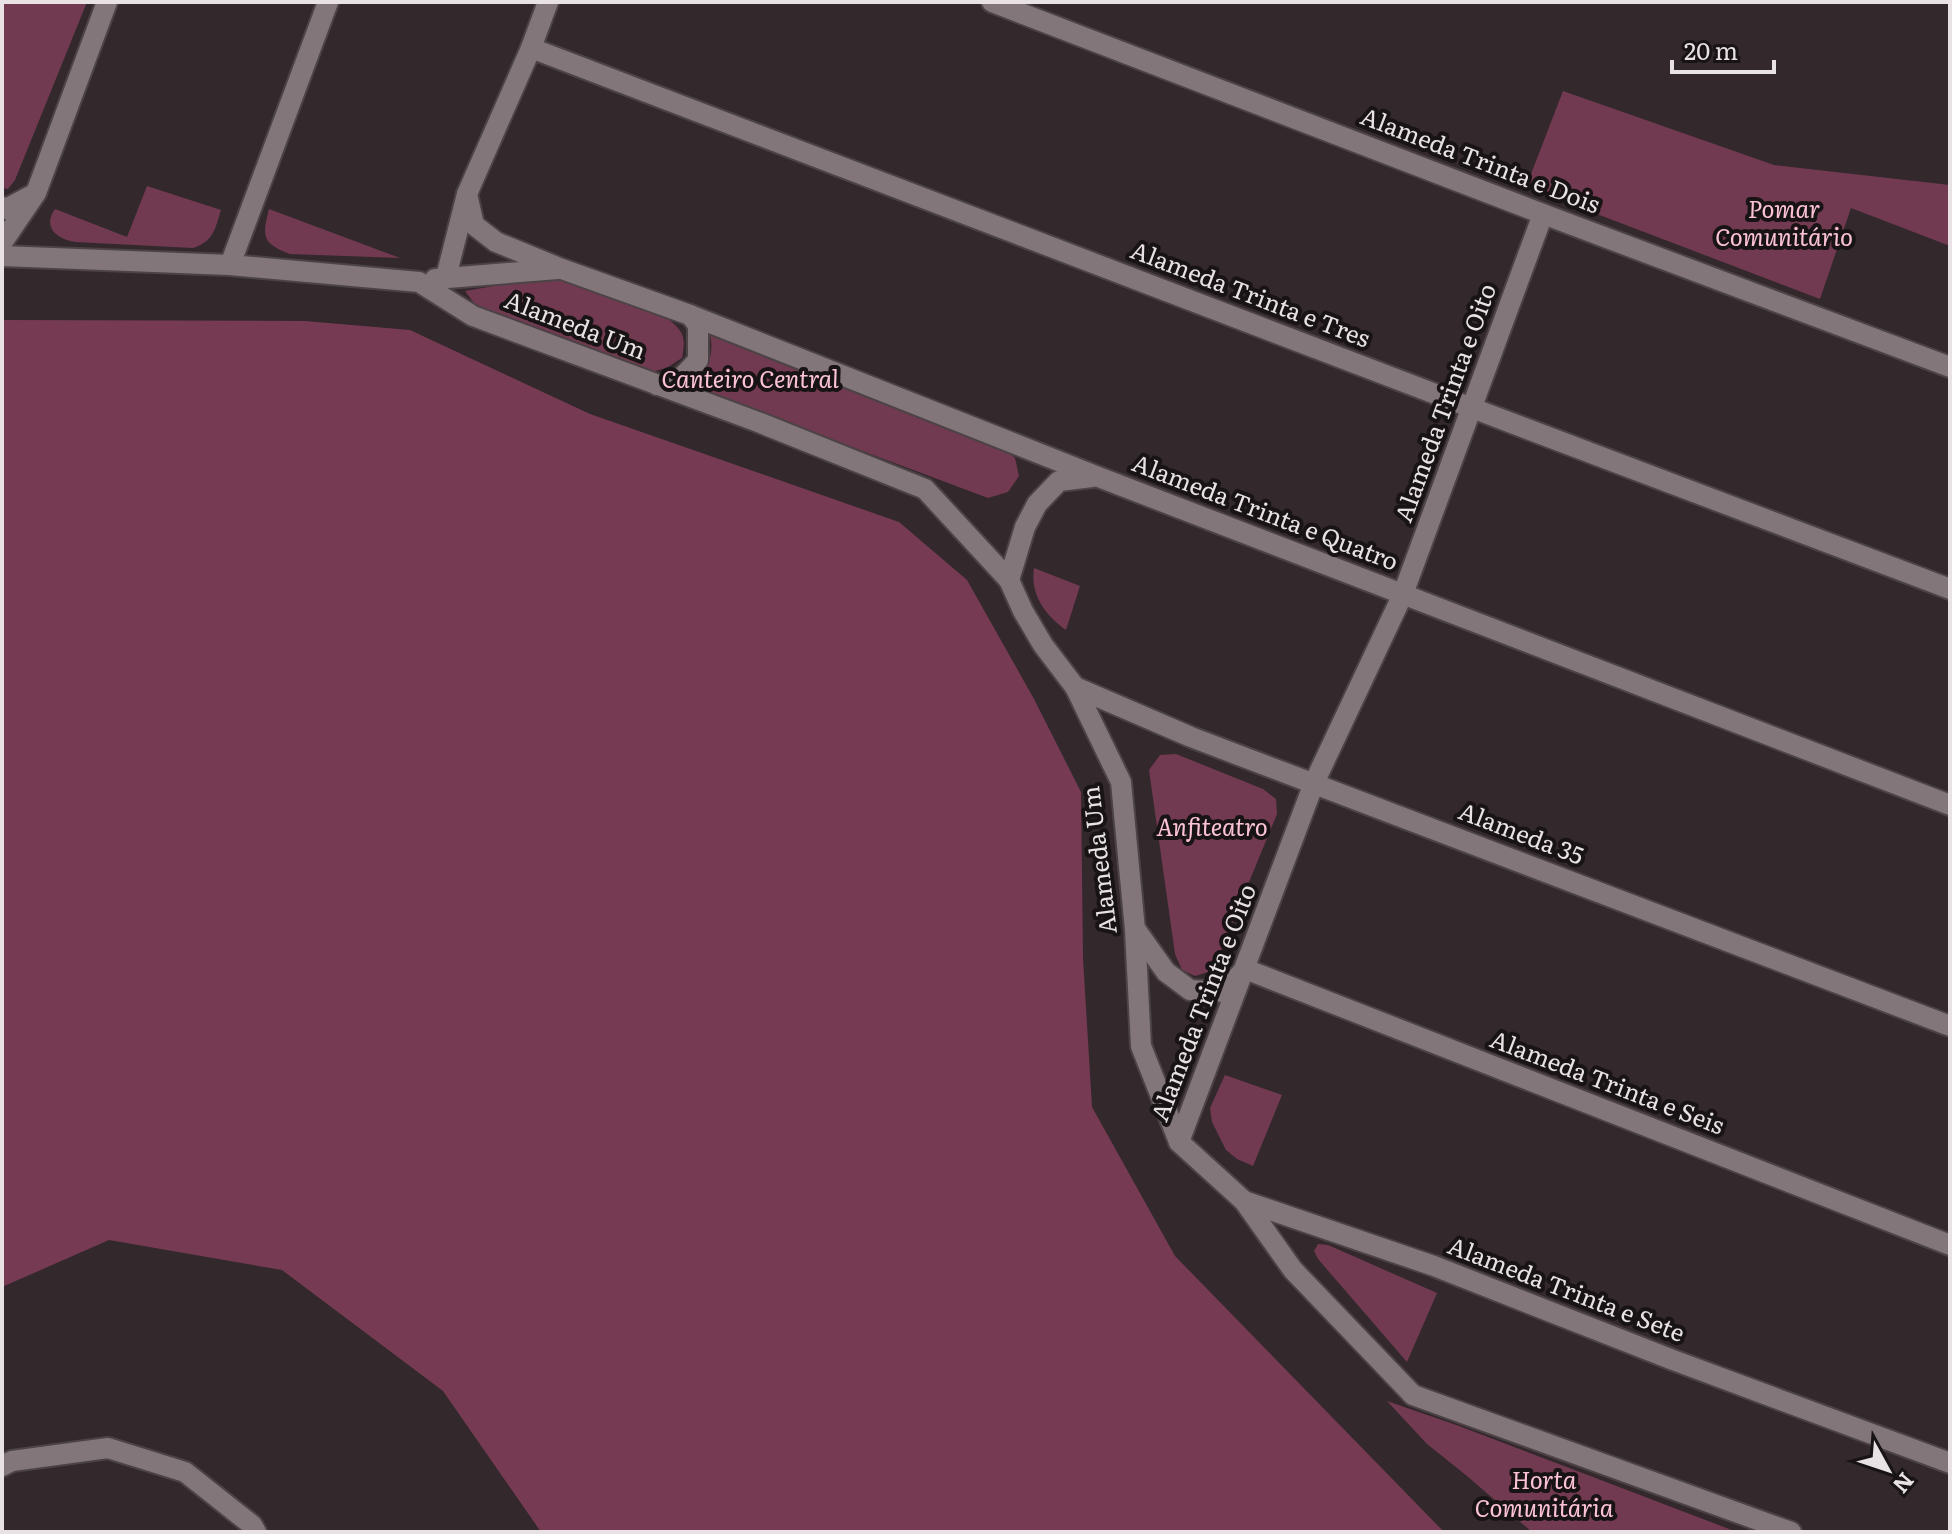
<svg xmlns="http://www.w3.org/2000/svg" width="1952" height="1534" viewBox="0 0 1952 1534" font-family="Literata,serif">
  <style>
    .green { fill: #723a51 }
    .forest { fill: #763b53 }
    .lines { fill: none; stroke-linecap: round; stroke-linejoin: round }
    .minor-casing { stroke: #4c4346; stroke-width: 24 }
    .minor { stroke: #83767a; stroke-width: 20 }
    .labels { text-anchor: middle; stroke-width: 8; stroke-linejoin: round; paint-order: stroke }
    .street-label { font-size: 24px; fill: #e9e2e4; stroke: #181314 }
    .park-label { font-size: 24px; font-style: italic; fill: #fcc3d7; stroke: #181314 }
  </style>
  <rect width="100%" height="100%" fill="#33282c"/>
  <!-- green -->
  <g class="green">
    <polygon points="2,2 87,2 15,180 8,189 2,188"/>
    <polygon points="1563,91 1774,165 1950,185 1950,246 1851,208 1820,299 1526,187"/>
    <path d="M 147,186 L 221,210 C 215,229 214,241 193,248 L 75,242 C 57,239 42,227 55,209 L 127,237 Z"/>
    <path d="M 269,209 L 400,258 L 290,254 C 262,243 262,237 269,209 Z"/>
    <path d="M 551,276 L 668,319 C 684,332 686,337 682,358 L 668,367 L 653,372 L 477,307 L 465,291 Z"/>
    <path d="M 710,335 L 1006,450 L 1015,458 L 1019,476 L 1008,492 L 988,498 L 692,387 C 706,371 715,357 710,335 Z"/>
    <path d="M 1034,568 L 1080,586 L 1066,630 C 1045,615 1030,595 1034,568 Z"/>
    <polygon points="1176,754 1263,789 1276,799 1277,814 1221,950 1211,971 1195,976 1182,970 1175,954 1149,770 1160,755"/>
    <polygon points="1225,1075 1282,1095 1253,1166 1237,1159 1226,1150 1212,1122 1210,1108"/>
    <polygon points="1318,1244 1328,1245 1437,1293 1407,1362 1318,1259 1314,1251"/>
    <polygon points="1387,1401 1459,1426 1737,1532 1532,1532 1467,1476 1427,1444"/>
  </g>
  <!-- forest -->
  <polygon class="forest" points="2,320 305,321 410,330 590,414 899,522 967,580 1034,699 1081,792 1083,958 1092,1107 1175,1256 1444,1532 541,1532 443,1391 282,1270 109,1240 2,1287"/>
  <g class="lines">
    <defs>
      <g id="minor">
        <polyline points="992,2 1543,214 1950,367"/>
        <polyline points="531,48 1472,408 1950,589"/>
        <polyline points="467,194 474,225 496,242 562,269 690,315 1096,476 1950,805"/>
        <polyline points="2,207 6,209 34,194"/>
        <polyline points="2,243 36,193 107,2"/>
        <polyline points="2,256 230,265 419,282 473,316 758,422 925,489 1009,580 1023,611 1043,645 1075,687 1121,782 1135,930 1141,1046 1179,1142 1244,1201 1434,1266 1673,1360 1950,1463"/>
        <polyline points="230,265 328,2"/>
        <polyline points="446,277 467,194 531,48 548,2"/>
        <polyline points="435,279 558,269"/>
        <path d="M 657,385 C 679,383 684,376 698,360 L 698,325 L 690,315"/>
        <polyline points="1009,580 1025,527 1037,504 1059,481 1092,477"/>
        <polyline points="1075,687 1191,737 1950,1026"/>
        <polyline points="1136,930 1166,972 1190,990 1224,992 1245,969 1950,1245"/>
        <polyline points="1179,1142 1314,783 1403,594 1543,214"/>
        <polyline points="1244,1201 1293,1270 1413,1395 1791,1532"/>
        <polyline points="2,1466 12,1461 108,1448 185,1472 252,1525 256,1532"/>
      </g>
    </defs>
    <!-- minor casing -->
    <use href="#minor" class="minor-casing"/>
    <!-- minor -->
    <use href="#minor" class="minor"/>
  </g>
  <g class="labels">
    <!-- street labels -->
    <g class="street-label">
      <text transform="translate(1480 161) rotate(21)" y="8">Alameda Trinta e Dois</text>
      <text transform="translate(1250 295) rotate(21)" y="8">Alameda Trinta e Tres</text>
      <text transform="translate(575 326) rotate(21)" y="8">Alameda Um</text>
      <text transform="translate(1446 403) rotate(-70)" y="8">Alameda Trinta e Oito</text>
      <text transform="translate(1265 513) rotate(21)" y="8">Alameda Trinta e Quatro</text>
      <text transform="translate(1521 834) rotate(21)" y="8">Alameda 35</text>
      <text transform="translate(1100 860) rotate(-97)" y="8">Alameda Um</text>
      <text transform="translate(1204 1003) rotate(-69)" y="8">Alameda Trinta e Oito</text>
      <text transform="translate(1607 1083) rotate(21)" y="8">Alameda Trinta e Seis</text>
      <text transform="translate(1566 1290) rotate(21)" y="8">Alameda Trinta e Sete</text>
    </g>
    <!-- park labels -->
    <g class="park-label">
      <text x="1784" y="218">Pomar<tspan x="1784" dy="28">Comunitário</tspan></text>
      <text x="750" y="388">Canteiro Central</text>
      <text x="1212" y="836">Anfiteatro</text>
      <text x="1544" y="1489">Horta<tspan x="1544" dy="28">Comunitária</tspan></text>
    </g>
  </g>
  <!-- border -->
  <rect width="1952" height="1534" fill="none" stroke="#e9e2e4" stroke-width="8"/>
  <!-- north arrow -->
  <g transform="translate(1888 1470) rotate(130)" stroke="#181314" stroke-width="6" paint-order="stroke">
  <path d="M0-6L14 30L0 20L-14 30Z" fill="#e9e2e4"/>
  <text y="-12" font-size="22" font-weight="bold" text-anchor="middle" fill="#e9e2e4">N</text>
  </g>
  <!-- scale -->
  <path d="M1672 60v12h102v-12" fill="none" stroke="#e9e2e4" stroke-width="4"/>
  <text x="1684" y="60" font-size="24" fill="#e9e2e4" stroke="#181314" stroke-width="6" paint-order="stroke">20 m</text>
</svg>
